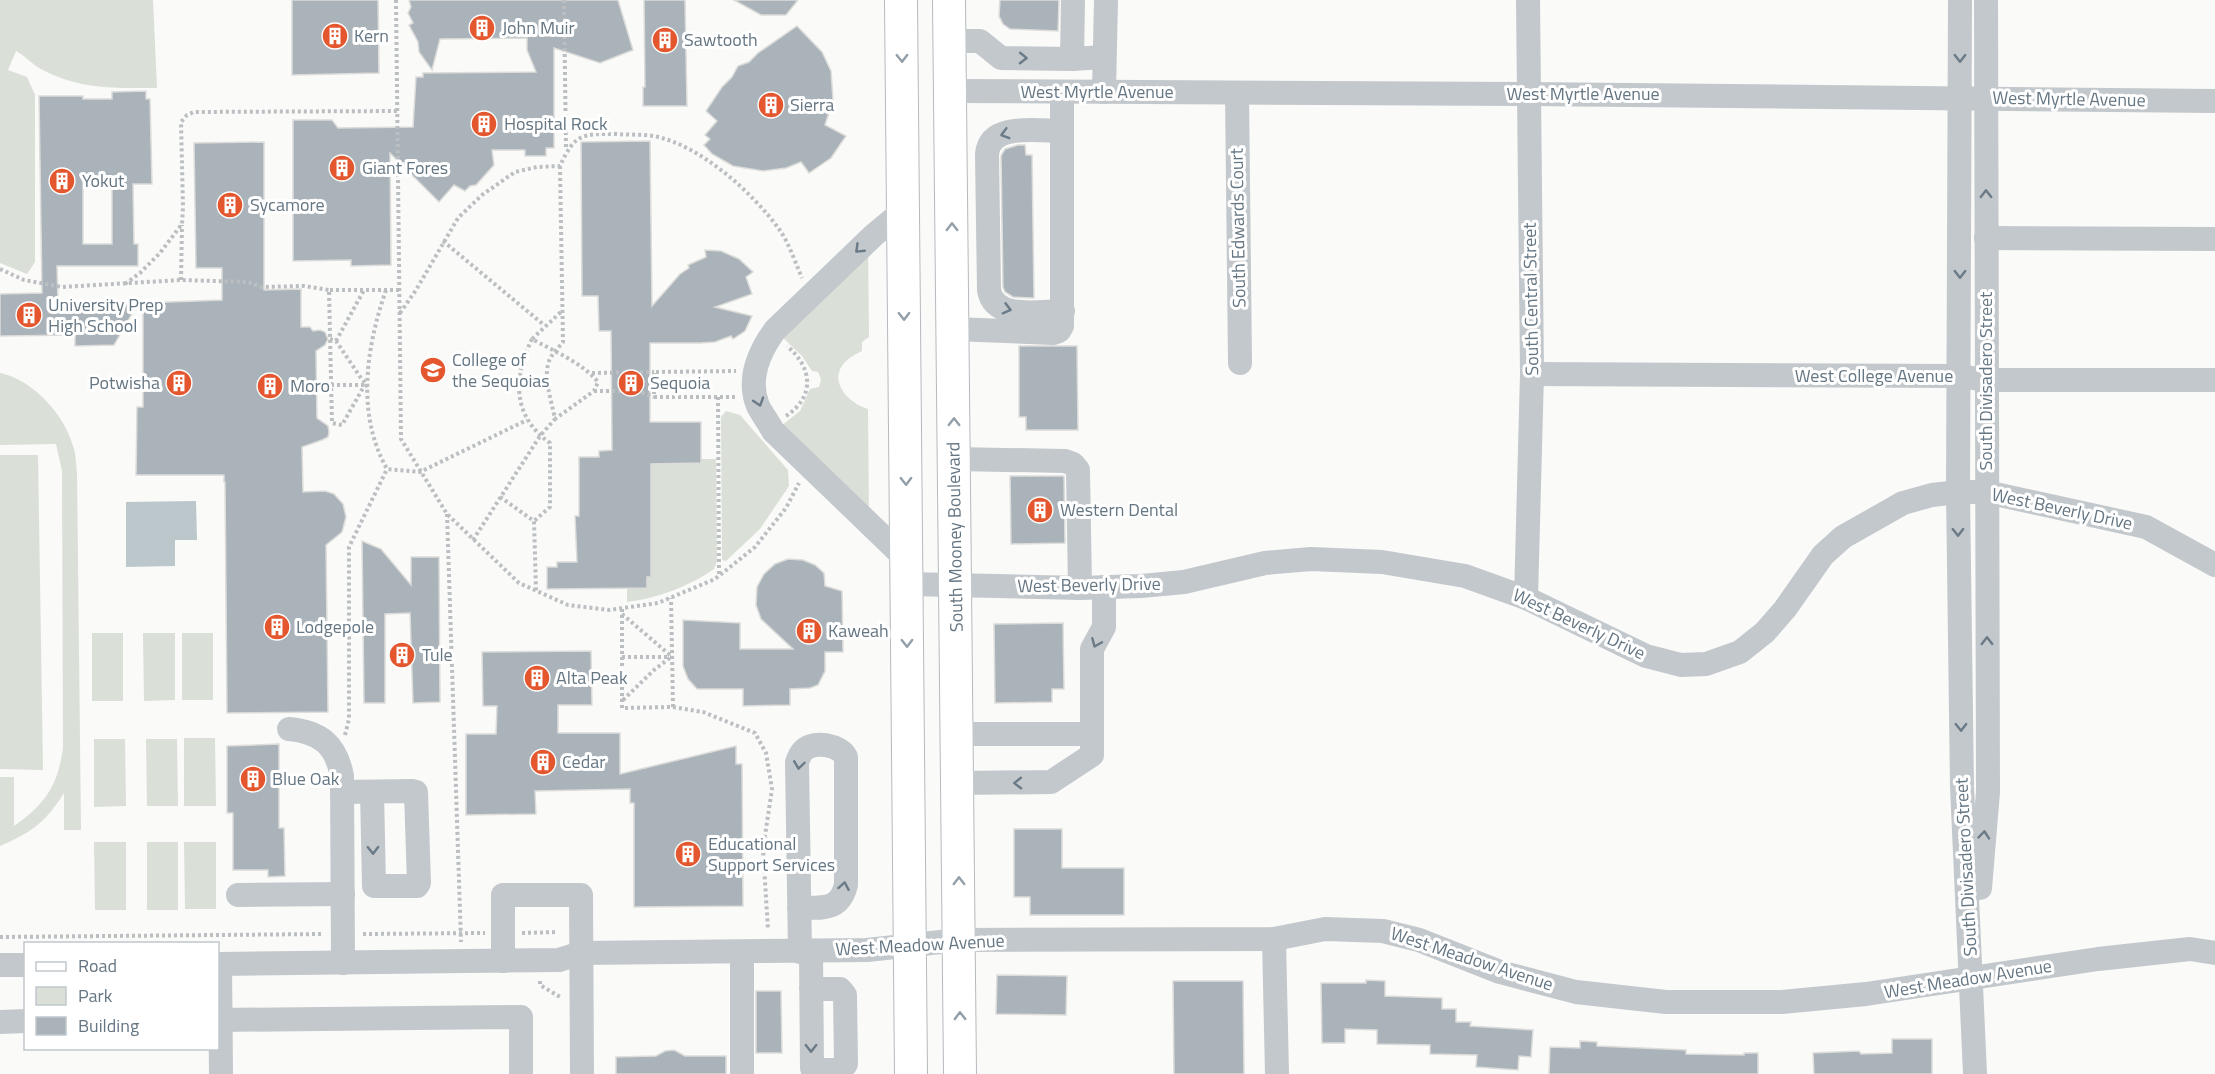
<svg xmlns="http://www.w3.org/2000/svg" width="2215" height="1074" viewBox="0 0 2215 1074" font-family="'Titillium Web',sans-serif">
  <style>
    .green { fill: #dadfd7 }
    .water { fill: #bbc7cb }
    .building { fill: #aab3b9; stroke: #dcdcda; stroke-width: 1.5; fill-rule: evenodd }
    .lines { fill: none; stroke-linecap: round; stroke-linejoin: round }
    .major-casing { stroke: #b5babe; stroke-width: 34 }
    .path { stroke: #bbbfc2; stroke-width: 4; stroke-dasharray: 3 3; stroke-linecap: butt }
    .minor { stroke: #c3c8cc; stroke-width: 24 }
    .major { stroke: #fff; stroke-width: 32 }
    .oneway { stroke: #939fa8 }
    .oneway2 { stroke: #6a7a87 }
    .labels { text-anchor: middle; stroke-width: 6; stroke-linejoin: round; paint-order: stroke }
    .poi-label { font-size: 18px; fill: #657683; stroke: #fff; text-anchor: start }
    .street-label { font-size: 18px; fill: #657683; stroke: #fff }
  </style>
  <rect width="100%" height="100%" fill="#fafaf8"/>
  <!-- green -->
  <g class="green">
    <path d="M 0,0 L 153,0 L 157,88 C 114,88 79,90 39,68 C 31,63 24,55 16,51 L 8,70 L 27,77 L 35,95 L 35,262 L 27,274 L 0,263 Z"/>
    <path d="M 868,243 L 869,337 L 862,342 L 862,351 C 856,354 850,357 845,362 C 827,381 849,404 868,409 L 869,515 L 781,426 L 800,411 L 810,389 L 819,387 L 821,379 L 818,372 L 812,371 L 802,356 L 779,334 Z"/>
    <path d="M 0,373 C 33,380 64,414 73,446 C 76,454 76,464 77,473 L 81,830 L 64,830 L 64,793 C 45,823 32,832 0,846 L 0,777 L 14,777 L 14,826 C 45,805 58,785 63,748 L 62,471 L 56,444 L 0,445 Z"/>
    <polygon points="726,411 740,415 788,470 789,486 760,529 726,561 722,560 721,417"/>
    <polygon points="0,455 38,455 43,770 0,769"/>
    <path d="M 701,459 L 716,459 L 717,561 L 714,569 C 688,587 658,598 627,602 L 627,588 L 647,588 L 647,577 L 651,577 L 651,464 L 701,463 Z"/>
    <rect x="92" y="633" width="31" height="68"/>
    <polygon points="143,633 175,633 175,700 144,701"/>
    <rect x="182" y="633" width="31" height="67"/>
    <polygon points="184,738 215,738 216,806 184,806"/>
    <polygon points="94,739 125,739 126,806 94,807"/>
    <polygon points="146,739 177,739 178,806 147,806"/>
    <polygon points="94,842 126,842 126,910 95,910"/>
    <rect x="147" y="842" width="31" height="68"/>
    <polygon points="184,842 216,842 216,909 185,909"/>
  </g>
  <!-- water -->
  <polygon class="water" points="196,501 197,540 175,540 175,566 126,567 126,502"/>
  <!-- building -->
  <g class="building">
    <polygon points="292,0 378,0 379,73 292,75"/>
    <polygon points="409,0 618,0 633,50 600,63 554,48 554,148 546,148 546,156 525,156 525,150 492,150 494,165 476,185 470,186 465,191 454,185 439,202 390,153 391,265 351,266 351,260 293,261 293,120 332,120 338,128 413,127 416,77 423,77 423,73 536,72 527,50 527,38 440,39 432,70 419,52 418,42 409,25 413,23 408,13 411,7"/>
    <polygon points="644,0 685,0 687,106 643,106 643,87 645,87"/>
    <polygon points="734,0 798,0 786,15 761,15"/>
    <polygon points="1000,0 1059,0 1058,31 1010,29 1003,24 999,16"/>
    <polygon points="797,26 822,52 831,71 833,100 825,125 846,136 831,158 809,173 801,162 786,168 763,171 733,166 712,154 704,145 710,139 705,135 717,121 706,111 722,87 732,77 738,66 749,62 758,53"/>
    <path d="M 146,91 L 146,99 L 150,99 L 152,184 L 133,184 L 134,244 L 138,244 L 138,266 L 57,266 L 58,302 L 116,301 L 116,304 L 138,303 L 114,345 L 75,346 L 75,335 L 0,336 L 0,294 L 42,293 L 39,96 L 83,96 L 83,99 L 112,99 L 112,92 ZM 83,182 L 112,184 L 112,244 L 83,244 Z"/>
    <polygon points="650,141 652,306 680,274 689,268 688,265 706,257 705,250 721,251 739,259 753,272 746,277 752,294 715,307 752,316 745,331 733,339 731,336 715,342 700,343 650,343 650,422 701,422 701,463 651,464 651,577 647,577 647,588 547,589 547,567 557,567 557,562 577,562 575,516 579,516 579,457 599,457 599,451 612,450 611,331 599,331 598,296 582,296 581,142"/>
    <polygon points="264,142 264,290 301,289 301,327 310,327 313,331 320,330 325,332 328,339 325,345 316,351 317,418 328,426 329,432 328,437 322,440 302,447 303,492 325,491 334,494 343,504 346,517 342,532 326,545 328,712 227,713 225,482 224,482 224,475 136,475 137,407 143,407 143,303 222,300 222,268 196,268 194,143"/>
    <polygon points="1018,145 1025,145 1026,155 1032,155 1034,298 1013,297 1005,292 1003,287 1001,156 1005,149"/>
    <polygon points="1019,346 1077,346 1078,430 1026,430 1026,417 1019,417"/>
    <polygon points="1010,476 1064,476 1065,543 1011,544"/>
    <polygon points="362,541 381,549 411,585 411,557 439,557 440,702 413,703 410,613 385,614 385,703 364,703"/>
    <polygon points="788,559 803,560 815,565 824,573 825,586 842,591 843,652 825,652 825,671 818,685 810,688 790,689 790,705 743,706 743,689 697,689 688,679 683,666 683,620 740,623 740,649 793,649 761,619 756,605 757,587 764,574 775,564"/>
    <polygon points="1063,623 1064,689 1052,689 1052,702 995,703 994,624"/>
    <polygon points="591,651 592,705 558,705 558,733 620,733 620,774 736,746 736,764 742,764 743,906 634,907 634,803 630,803 630,789 535,791 536,814 466,815 466,734 496,734 497,706 483,706 482,652"/>
    <polygon points="279,744 279,828 284,828 285,876 268,877 268,870 233,870 233,813 227,813 227,746"/>
    <polygon points="1014,829 1062,829 1062,868 1124,868 1124,915 1030,915 1030,897 1014,897"/>
    <polygon points="997,975 1067,976 1066,1015 996,1014"/>
    <polygon points="1366,980 1385,981 1385,996 1442,998 1442,1009 1456,1009 1456,1022 1471,1022 1470,1026 1533,1030 1531,1057 1519,1056 1518,1070 1476,1067 1477,1055 1430,1054 1430,1045 1377,1044 1377,1030 1345,1029 1345,1043 1322,1043 1321,983 1366,983"/>
    <polygon points="1173,981 1243,981 1244,1074 1174,1074"/>
    <polygon points="756,991 781,991 782,1053 756,1053"/>
    <polygon points="1892,1039 1932,1039 1932,1074 1814,1074 1813,1053 1859,1051 1861,1054 1892,1053"/>
    <polygon points="1580,1041 1597,1042 1597,1046 1686,1050 1686,1054 1744,1055 1744,1053 1758,1053 1758,1074 1549,1074 1550,1047 1580,1048"/>
    <polygon points="674,1050 685,1056 726,1056 726,1074 616,1074 616,1057 656,1056 665,1051"/>
  </g>
  <g class="lines">
    <defs>
      <g id="major">
        <polyline points="901,0 911,1074"/>
        <polyline points="949,0 960,1074"/>
      </g>
    </defs>
    <!-- major casing -->
    <use href="#major" class="major-casing"/>
    <!-- path -->
    <g class="path">
      <polyline points="396,0 401,439 447,514 519,583 568,605 609,610 658,603 715,579 755,547 786,508 799,483"/>
      <polyline points="564,0 566,149"/>
      <path d="M 560,166 L 563,342 C 559,347 554,352 551,357 C 541,373 552,402 555,419 L 594,391 L 598,382 C 584,364 552,350 532,339 L 563,310"/>
      <polyline points="443,241 544,325"/>
      <polyline points="0,269 24,280 62,287 181,280 248,282 261,287 304,286 329,290"/>
      <polyline points="181,280 182,225"/>
      <polyline points="125,284 140,273 160,253 182,224 183,207 181,122 187,115 194,112 397,111"/>
      <path d="M 386,290 C 366,348 356,414 387,469 L 420,472 L 527,420"/>
      <path d="M 400,313 L 416,290 L 458,218 L 482,195 L 515,172 L 537,167 L 560,166 C 575,133 582,134 616,134 C 628,135 641,134 653,136 C 699,144 752,192 779,229 C 789,243 795,262 802,278"/>
      <path d="M 330,339 L 336,341 L 361,378 L 367,385 L 363,388 L 342,425 L 332,423 C 331,379 330,334 329,290 L 399,290"/>
      <path d="M 532,339 C 513,378 512,416 550,443 L 550,507 L 534,521"/>
      <polyline points="336,341 364,290"/>
      <polyline points="592,373 654,372"/>
      <polyline points="331,385 367,385"/>
      <polyline points="594,391 637,391 654,397"/>
      <polyline points="718,397 719,576"/>
      <polyline points="735,397 654,397 654,372 736,371"/>
      <path d="M 786,416 C 816,396 812,367 787,346"/>
      <polyline points="500,497 534,521 536,591"/>
      <polyline points="447,514 461,942"/>
      <polyline points="473,540 540,436 555,419"/>
      <polyline points="622,609 622,708 673,707 671,598"/>
      <polyline points="622,614 671,656"/>
      <polyline points="622,657 671,657"/>
      <polyline points="623,700 654,670 671,657"/>
      <polyline points="673,707 703,712 755,733 766,753 772,789 763,849 768,930"/>
      <polyline points="345,735 349,719 349,547 387,469"/>
      <polyline points="522,933 557,932"/>
      <polyline points="363,934 485,933"/>
      <polyline points="0,937 323,934"/>
      <polyline points="540,981 540,985 560,997"/>
    </g>
    <!-- minor -->
    <g class="minor">
      <polyline points="1960,0 1958,492 1962,787 1975,1074"/>
      <polyline points="950,41 980,41 1001,58 1072,59 1104,57"/>
      <polyline points="1072,59 1073,0"/>
      <polyline points="951,91 1528,94 2215,101"/>
      <polyline points="1104,92 1106,0"/>
      <polyline points="1237,93 1240,363"/>
      <path d="M 1062,131 C 1039,131 990,122 987,154 L 989,290 C 994,321 1040,311 1063,311"/>
      <path d="M 903,211 L 874,235 L 775,330 C 759,352 747,379 758,406 C 762,414 769,423 773,431 L 907,560"/>
      <polyline points="1986,238 2215,239"/>
      <polyline points="953,329 1053,333 1059,331 1062,326 1062,92"/>
      <polyline points="1532,374 1959,376 1986,380 2215,380"/>
      <polyline points="954,459 1065,461 1073,464 1078,470 1080,588"/>
      <polyline points="907,584 1080,588 1141,586 1184,582 1265,563 1311,559 1382,562 1465,576 1526,598 1646,656 1681,665 1706,664 1740,652 1765,632 1785,609 1823,555 1843,537 1903,503 1932,495 1958,492 1986,492 2146,527 2215,565"/>
      <polyline points="1526,598 1532,374 1528,0"/>
      <path d="M 289,729 C 321,732 336,745 342,776 L 343,963"/>
      <polyline points="957,734 1092,734"/>
      <polyline points="959,783 1051,782 1092,755 1092,649 1104,627 1104,587"/>
      <polyline points="342,792 412,791 416,792 419,883 417,886 374,886 372,792"/>
      <polyline points="1980,888 1988,792 1986,0"/>
      <polyline points="238,895 343,894"/>
      <path d="M 799,908 C 822,907 839,912 846,885 L 846,757 C 840,745 814,740 804,750 C 800,753 799,758 797,762 L 800,952"/>
      <polyline points="1274,939 1277,1074"/>
      <polyline points="811,951 812,1068 816,1070 841,1070 846,1064 845,995 840,989 811,989"/>
      <polyline points="742,952 742,1074"/>
      <polyline points="503,961 503,895 581,895 582,1074"/>
      <polyline points="218,964 559,960 581,953 867,950 959,940 1274,939 1325,929 1383,931 1419,940 1500,972 1576,992 1666,1002 1782,1002 1866,994 2098,959 2190,949 2215,953"/>
      <polyline points="220,964 221,1074"/>
      <polyline points="0,965 26,965"/>
      <polyline points="218,1020 521,1017 521,1074"/>
      <polyline points="0,1022 26,1021"/>
    </g>
    <!-- major -->
    <use href="#major" class="major"/>
  </g>
  <!-- one-way arrows -->
  <defs><path id="oneway-chevron" d="M-2-3.5L2.5 0L-2 3.5" fill="none" stroke-width="1.6" stroke-linecap="round" stroke-linejoin="round" transform="scale(1.5)"/></defs>
  <g class="oneway">
    <use href="#oneway-chevron" transform="translate(902 58) rotate(89)"/>
    <use href="#oneway-chevron" transform="translate(952 227) rotate(-90)"/>
    <use href="#oneway-chevron" transform="translate(904 316) rotate(89)"/>
    <use href="#oneway-chevron" transform="translate(954 422) rotate(-90)"/>
    <use href="#oneway-chevron" transform="translate(906 481) rotate(89)"/>
    <use href="#oneway-chevron" transform="translate(907 643) rotate(89)"/>
    <use href="#oneway-chevron" transform="translate(959 881) rotate(-90)"/>
    <use href="#oneway-chevron" transform="translate(960 1016) rotate(-91)"/>
  </g>
  <g class="oneway2">
    <use href="#oneway-chevron" transform="translate(1023 58) rotate(1)"/>
    <use href="#oneway-chevron" transform="translate(1960 58) rotate(90)"/>
    <use href="#oneway-chevron" transform="translate(1005 134) rotate(164)"/>
    <use href="#oneway-chevron" transform="translate(1986 194) rotate(-90)"/>
    <use href="#oneway-chevron" transform="translate(859 249) rotate(136)"/>
    <use href="#oneway-chevron" transform="translate(1960 274) rotate(90)"/>
    <use href="#oneway-chevron" transform="translate(1007 309) rotate(15)"/>
    <use href="#oneway-chevron" transform="translate(759 402) rotate(72)"/>
    <use href="#oneway-chevron" transform="translate(1958 532) rotate(89)"/>
    <use href="#oneway-chevron" transform="translate(1987 641) rotate(-90)"/>
    <use href="#oneway-chevron" transform="translate(1096 643) rotate(113)"/>
    <use href="#oneway-chevron" transform="translate(1961 727) rotate(89)"/>
    <use href="#oneway-chevron" transform="translate(799 765) rotate(98)"/>
    <use href="#oneway-chevron" transform="translate(1018 783) rotate(179)"/>
    <use href="#oneway-chevron" transform="translate(1984 835) rotate(-85)"/>
    <use href="#oneway-chevron" transform="translate(373 850) rotate(89)"/>
    <use href="#oneway-chevron" transform="translate(844 886) rotate(-80)"/>
    <use href="#oneway-chevron" transform="translate(811 1048) rotate(90)"/>
  </g>
  <!-- icons -->
  <defs>
    <symbol id="building-disc" viewBox="-11 -11 22 22"><circle r="9.5" fill="#e4572e" stroke="#fff"/><path d="M-4-6H4V6H1V3H-1V6H-4ZM-2.5-4.3h1.7v1.8h-1.7ZM.8-4.3h1.7v1.8H.8ZM-2.5-1h1.7V.8h-1.7ZM.8-1h1.7V.8H.8Z" fill="#fff"/></symbol>
    <symbol id="university-disc" viewBox="-11 -11 22 22"><circle r="9.5" fill="#e4572e" stroke="#fff"/><path d="M0-5L7-2L0 1L-7-2ZM-4 1L0 2.5L4 1V4Q0 6-4 4Z" fill="#fff"/></symbol>
  </defs>
  <g fill-rule="evenodd">
    <use href="#building-disc" x="467" y="13" width="30" height="30"/>
    <use href="#building-disc" x="320" y="21" width="30" height="30"/>
    <use href="#building-disc" x="650" y="25" width="30" height="30"/>
    <use href="#building-disc" x="756" y="90" width="30" height="30"/>
    <use href="#building-disc" x="469" y="109" width="30" height="30"/>
    <use href="#building-disc" x="327" y="153" width="30" height="30"/>
    <use href="#building-disc" x="47" y="166" width="30" height="30"/>
    <use href="#building-disc" x="215" y="190" width="30" height="30"/>
    <use href="#building-disc" x="14" y="300" width="30" height="30"/>
    <use href="#university-disc" x="418" y="355" width="30" height="30"/>
    <use href="#building-disc" x="164" y="368" width="30" height="30"/>
    <use href="#building-disc" x="616" y="368" width="30" height="30"/>
    <use href="#building-disc" x="255" y="371" width="30" height="30"/>
    <use href="#building-disc" x="1025" y="495" width="30" height="30"/>
    <use href="#building-disc" x="262" y="612" width="30" height="30"/>
    <use href="#building-disc" x="794" y="616" width="30" height="30"/>
    <use href="#building-disc" x="387" y="640" width="30" height="30"/>
    <use href="#building-disc" x="522" y="663" width="30" height="30"/>
    <use href="#building-disc" x="528" y="747" width="30" height="30"/>
    <use href="#building-disc" x="238" y="764" width="30" height="30"/>
    <use href="#building-disc" x="673" y="839" width="30" height="30"/>
  </g>
  <g class="labels">
    <!-- poi labels -->
    <g class="poi-label">
      <text x="502" y="34">John Muir</text>
      <text x="354" y="42">Kern</text>
      <text x="684" y="46">Sawtooth</text>
      <text x="790" y="111">Sierra</text>
      <text x="504" y="130">Hospital Rock</text>
      <text x="362" y="174">Giant Fores</text>
      <text x="82" y="187">Yokut</text>
      <text x="250" y="211">Sycamore</text>
      <text x="48" y="311">University Prep<tspan x="48" dy="21">High School</tspan></text>
      <text x="452" y="366">College of<tspan x="452" dy="21">the Sequoias</tspan></text>
      <text x="160" y="389" text-anchor="end">Potwisha</text>
      <text x="650" y="389">Sequoia</text>
      <text x="290" y="392">Moro</text>
      <text x="1060" y="516">Western Dental</text>
      <text x="296" y="633">Lodgepole</text>
      <text x="828" y="637">Kaweah</text>
      <text x="422" y="661">Tule</text>
      <text x="556" y="684">Alta Peak</text>
      <text x="562" y="768">Cedar</text>
      <text x="272" y="785">Blue Oak</text>
      <text x="708" y="850">Educational<tspan x="708" dy="21">Support Services</tspan></text>
    </g>
    <!-- street labels -->
    <g class="street-label">
      <text x="1097" y="98">West Myrtle Avenue</text>
      <text x="1583" y="100">West Myrtle Avenue</text>
      <text transform="translate(2069 99) rotate(1)" y="6">West Myrtle Avenue</text>
      <text transform="translate(1238 228) rotate(-91)" y="6">South Edwards Court</text>
      <text transform="translate(1531 299) rotate(-91)" y="6">South Central Street</text>
      <text x="1874" y="382">West College Avenue</text>
      <text transform="translate(1986 381) rotate(-90)" y="6">South Divisadero Street</text>
      <text transform="translate(2062 509) rotate(12)" y="6">West Beverly Drive</text>
      <text transform="translate(955 537) rotate(-91)" y="6">South Mooney Boulevard</text>
      <text transform="translate(1089 585) rotate(-1)" y="6">West Beverly Drive</text>
      <text transform="translate(1579 624) rotate(25)" y="6">West Beverly Drive</text>
      <text transform="translate(1966 867) rotate(-93)" y="6">South Divisadero Street</text>
      <text transform="translate(920 945) rotate(-3)" y="6">West Meadow Avenue</text>
      <text transform="translate(1472 959) rotate(18)" y="6">West Meadow Avenue</text>
      <text transform="translate(1968 979) rotate(-9)" y="6">West Meadow Avenue</text>
    </g>
  </g>
  <!-- legend -->
  <rect x="24" y="942" width="195" height="108" fill="#ffffff" stroke="#c1c8cd" stroke-width="1.5"/>
  <rect x="36" y="962" width="30" height="9" fill="#ffffff" stroke="#c1c8cd" stroke-width="1.5"/>
  <text x="78" y="972" font-size="18" fill="#657683">Road</text>
  <rect x="36" y="987" width="30" height="18" fill="#dadfd7" stroke="#c1c8cd" stroke-width="1.5"/>
  <text x="78" y="1002" font-size="18" fill="#657683">Park</text>
  <rect x="36" y="1017" width="30" height="18" fill="#aab3b9" stroke="#c1c8cd" stroke-width="1.5"/>
  <text x="78" y="1032" font-size="18" fill="#657683">Building</text>
</svg>
